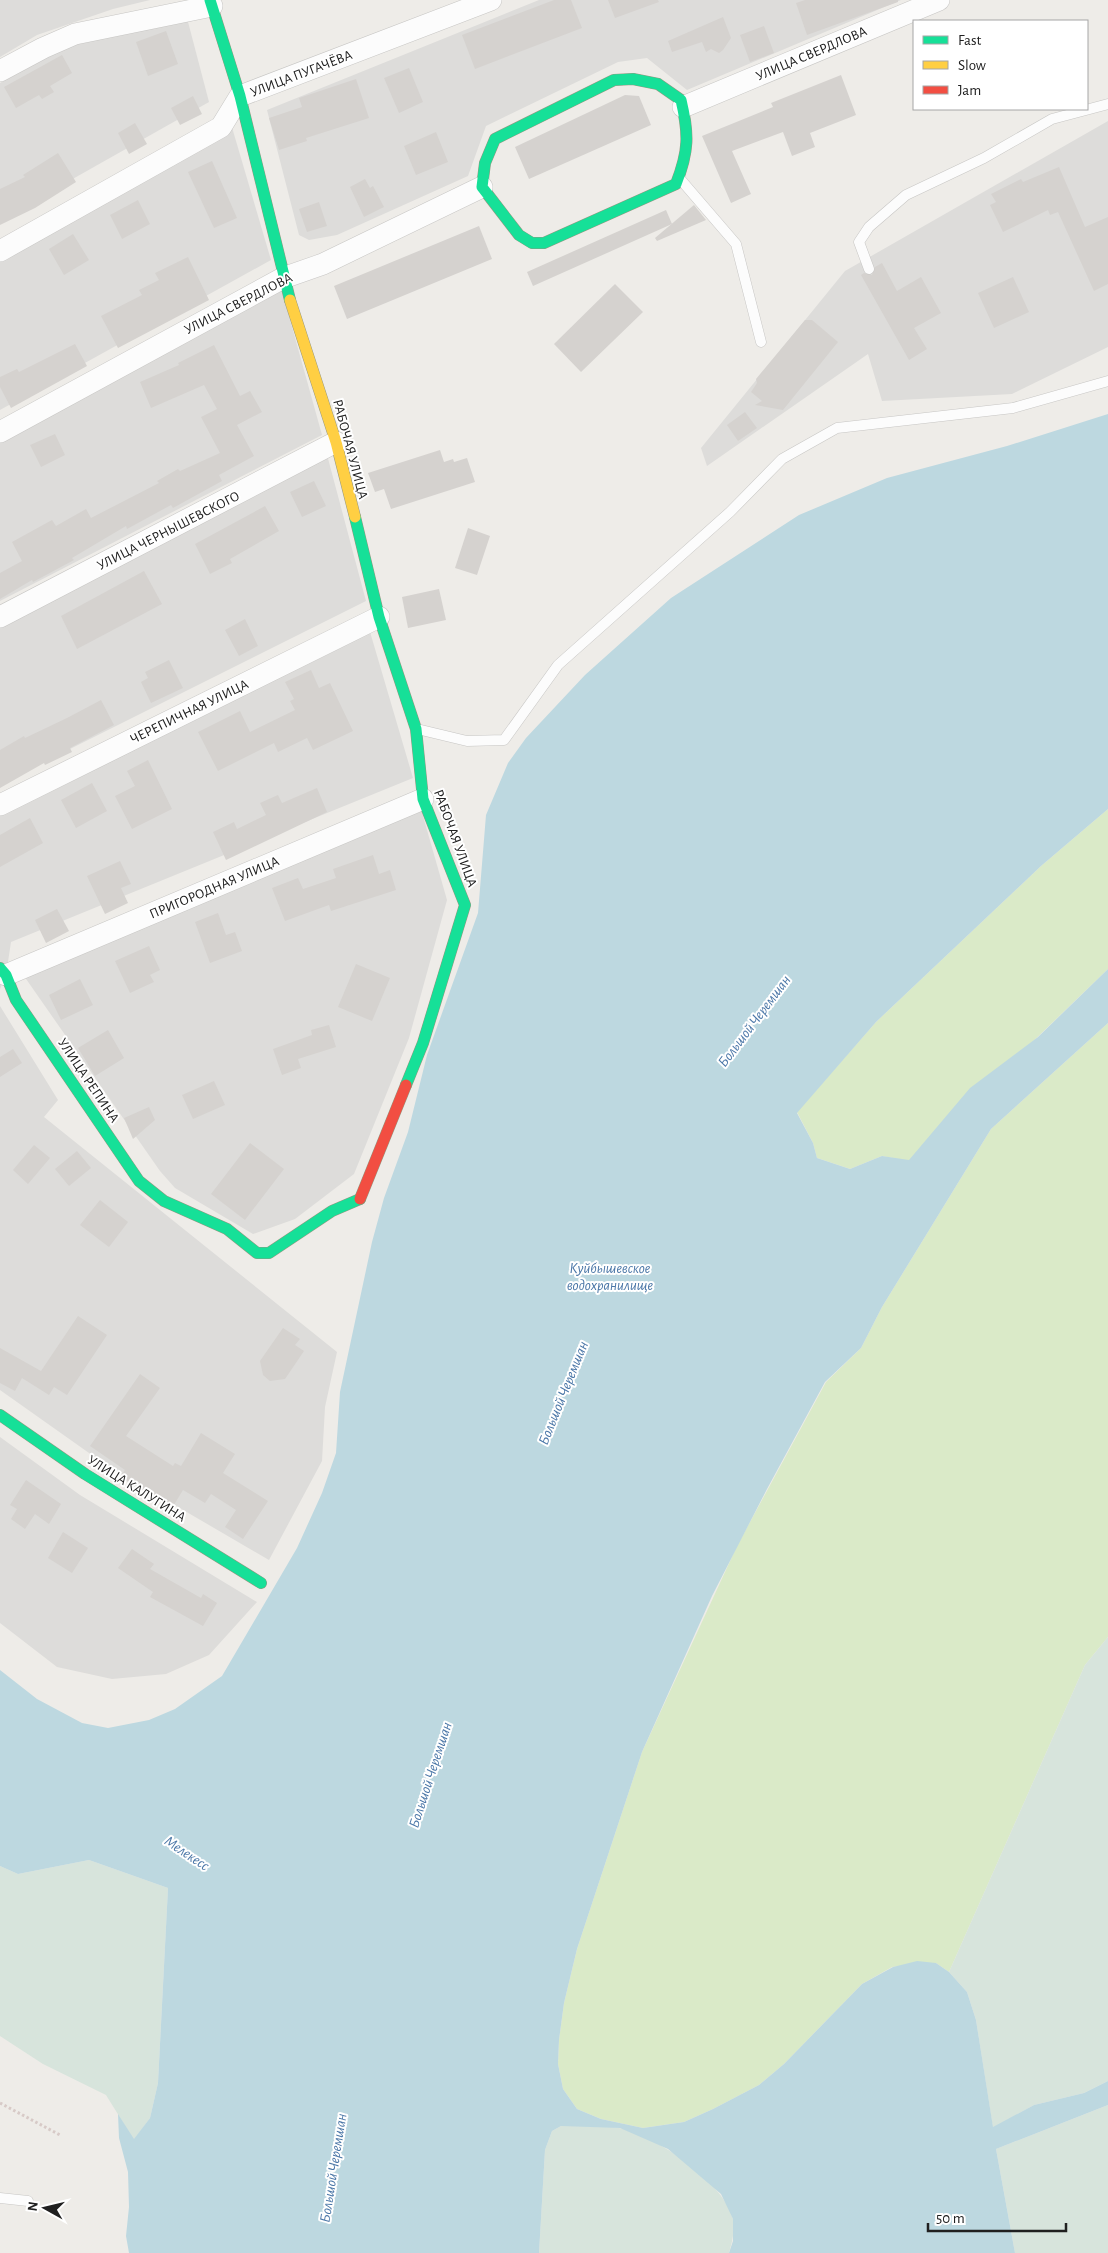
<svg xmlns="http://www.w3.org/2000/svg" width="1108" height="2253" viewBox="0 0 1108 2253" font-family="'Alegreya Sans',sans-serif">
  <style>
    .residential { fill: #dddcda }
    .grass { fill: #daeac8 }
    .wetland { fill: #d7e4dc }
    .water { fill: #bdd8e0 }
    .building { fill: #d5d2cf }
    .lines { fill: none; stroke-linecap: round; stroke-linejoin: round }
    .lane-casing { stroke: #c7c6c4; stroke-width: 11 }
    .street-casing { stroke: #c7c6c4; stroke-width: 22 }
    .fast-casing { stroke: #959780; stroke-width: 12 }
    .slow-casing { stroke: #959780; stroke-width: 12 }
    .jam-casing { stroke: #959780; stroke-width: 12 }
    .path { stroke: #d7cac7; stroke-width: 3; stroke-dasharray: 2.5 2.5; stroke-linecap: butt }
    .lane { stroke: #fcfcfc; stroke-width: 10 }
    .street { stroke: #fcfcfc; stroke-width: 21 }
    .fast { stroke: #16e098; stroke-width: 11 }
    .slow { stroke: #ffcf43; stroke-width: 11 }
    .jam { stroke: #f24e42; stroke-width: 11 }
    .labels { text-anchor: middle; stroke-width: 4; stroke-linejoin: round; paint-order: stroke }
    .street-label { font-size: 14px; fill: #202020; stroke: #fff }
    .water-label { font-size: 15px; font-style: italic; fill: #4a76a7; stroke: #fff }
  </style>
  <rect width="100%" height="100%" fill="#eeece8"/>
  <!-- residential -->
  <g class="residential">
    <polygon points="0,0 150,0 113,9 37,35 0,57"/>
    <polygon points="539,0 901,0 687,90 647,58 618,62 486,126 468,176 337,235 309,240 299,235 267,110"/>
    <polygon points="187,18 209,102 0,220 0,83 81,38"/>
    <polygon points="1108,121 1108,347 1012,394 882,401 868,354 707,466 701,448 845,271"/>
    <polygon points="231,124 271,260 0,410 0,257"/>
    <polygon points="279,280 322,435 0,601 0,435"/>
    <polygon points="326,451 366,601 0,784 0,623"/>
    <polygon points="368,625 413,778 11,942 6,975 0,989 0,813"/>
    <polygon points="417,795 447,900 409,1038 354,1174 295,1219 253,1234 175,1188 160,1171 24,976"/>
    <polygon points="0,1006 58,1100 44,1117 337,1352 325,1407 322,1461 269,1560 106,1465 0,1390"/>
    <polygon points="0,1437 80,1495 257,1602 209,1655 166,1674 112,1679 57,1667 0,1623"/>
  </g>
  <!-- grass -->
  <g class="grass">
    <polygon points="1108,809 1108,969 909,1161 882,1156 850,1169 817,1158 813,1143 797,1112 876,1022 1041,866"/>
    <polygon points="1108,1023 1108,1637 1085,1665 949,1972 936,1963 892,1967 862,1984 784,2064 759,2085 713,2109 684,2122 643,2128 601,2119 577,2109 563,2089 558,2064 559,2040 564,2003 577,1949 642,1752 737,1546 826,1382 861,1348 882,1307 991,1129"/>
  </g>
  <!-- wetland -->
  <g class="wetland">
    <polygon points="1108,1637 1108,2081 1084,2093 1034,2105 993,2128 976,2020 967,1992 949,1972 1085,1665"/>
    <polygon points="89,1860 168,1888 158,2083 150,2118 134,2140 106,2095 43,2064 0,2036 0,1866 18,1874"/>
    <polygon points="1108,2105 1108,2253 1015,2253 996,2149"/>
    <path d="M 561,2126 C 580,2126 600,2125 619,2128 C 654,2134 725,2183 733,2219 C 735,2230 732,2243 729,2253 L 539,2253 L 545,2150 L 552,2131 Z"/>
  </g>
  <!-- water -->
  <polygon class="water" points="1108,414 1108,809 1041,866 876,1022 797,1113 813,1143 817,1158 850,1169 882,1156 909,1160 970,1088 1038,1037 1108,969 1108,1023 991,1129 882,1307 861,1348 825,1382 767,1489 712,1596 642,1752 577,1949 564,2003 559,2040 558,2064 563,2089 577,2109 601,2119 643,2128 684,2122 713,2109 759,2085 784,2064 862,1984 893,1967 917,1961 936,1963 949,1972 967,1992 976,2020 993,2127 1034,2105 1084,2093 1108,2081 1108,2105 996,2149 1015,2253 729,2253 733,2241 733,2219 721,2194 668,2149 620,2128 561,2126 552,2131 545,2150 539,2253 129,2253 126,2236 129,2207 128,2172 119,2138 118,2114 134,2139 150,2118 158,2083 168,1888 89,1860 18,1874 0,1866 0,1670 37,1699 82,1723 108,1728 149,1720 175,1709 222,1676 297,1548 322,1493 336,1453 340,1392 372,1242 384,1198 408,1132 427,1055 478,913 486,815 508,763 526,738 585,675 671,598 799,515 887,478 1007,446"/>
  <!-- building -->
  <g class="building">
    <polygon points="554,0 571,0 582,28 475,69 462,35"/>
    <polygon points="608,0 658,0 659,2 615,18"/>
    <polygon points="805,0 898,0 898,2 807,35 796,3"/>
    <polygon points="723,17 731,38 723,50 719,53 711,49 706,52 702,42 672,52 668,41"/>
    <polygon points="764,26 774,53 750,62 740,35"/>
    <polygon points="166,31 178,64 148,76 136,42"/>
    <polygon points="62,55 72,73 50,86 54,92 42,99 39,95 16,108 4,87"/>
    <polygon points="409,68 423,102 399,113 384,78"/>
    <polygon points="841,75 856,115 810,133 815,147 792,156 783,132 732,151 751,194 731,203 702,136 773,107 771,103"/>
    <polygon points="356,79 369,118 306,138 307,141 279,150 269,118 302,107 299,98"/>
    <polygon points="625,95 639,96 651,125 529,179 515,147"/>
    <polygon points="193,96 202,114 180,125 171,108"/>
    <polygon points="135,123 147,144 129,154 118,133"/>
    <polygon points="436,132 448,162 416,175 404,146"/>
    <polygon points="58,153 76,182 35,208 0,225 0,189 25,177 23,175"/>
    <polygon points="212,161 237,218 214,228 188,172"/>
    <polygon points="1059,167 1085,227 1108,217 1108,284 1094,291 1058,212 1050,215 1048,210 1003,232 990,205 996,202 991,194 1021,179 1023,182"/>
    <polygon points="365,179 370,188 373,186 384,207 364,217 350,187"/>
    <polygon points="138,200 150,224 122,239 110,215"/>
    <polygon points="319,202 327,226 307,232 299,209"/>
    <polygon points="694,205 706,220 657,241 655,238"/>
    <polygon points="666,210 672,224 533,286 527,272"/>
    <polygon points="479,226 492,259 347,319 334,286"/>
    <polygon points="73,234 89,260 64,275 49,249"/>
    <polygon points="188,257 209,300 118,348 101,316 142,295 139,290 159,280 155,273"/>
    <polygon points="882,263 897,291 921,277 941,313 914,328 927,349 909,360 861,275 864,273 872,275 875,267"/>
    <polygon points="1013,277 1029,312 994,328 978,293"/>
    <polygon points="615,284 643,312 581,372 554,344"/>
    <polygon points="805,320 812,320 838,342 783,410 755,405 762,401 751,392 757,383 756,379"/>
    <polygon points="75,344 87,366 11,408 0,387 0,377 17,369 19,372"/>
    <polygon points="214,345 240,396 250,391 262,412 237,425 254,456 219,475 222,481 173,508 171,505 127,529 126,526 72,558 74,560 33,582 32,580 0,599 0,573 22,561 12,542 52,520 56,526 86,509 91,518 159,483 157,481 178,469 180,471 220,453 201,417 217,409 204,385 151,408 140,382 179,365 178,363"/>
    <polygon points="745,412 757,428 738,441 727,425"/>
    <polygon points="55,434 65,455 41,467 30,445"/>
    <polygon points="440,450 444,462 453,459 454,462 467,458 475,482 391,509 384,489 375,492 368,473"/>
    <polygon points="314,481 326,506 302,517 290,492"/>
    <polygon points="265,506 279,531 230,559 232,563 210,574 195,544"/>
    <polygon points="468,528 490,536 477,575 455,568"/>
    <polygon points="144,571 162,604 77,649 61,616"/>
    <polygon points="439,589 446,620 408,628 402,597"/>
    <polygon points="245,619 258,646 239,656 225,630"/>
    <polygon points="169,660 183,688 151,703 141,682 148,678 145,672"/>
    <polygon points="311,670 319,688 330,683 353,731 313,750 307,738 278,752 274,743 218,771 198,732 240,711 250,732 295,710 290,701 294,699 285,682"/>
    <polygon points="101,700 114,725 70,748 72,752 45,765 44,763 0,788 0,750 24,736 25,738 67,718"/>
    <polygon points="148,760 172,809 132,829 115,796 135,786 127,771"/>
    <polygon points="92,783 107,811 76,828 61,800"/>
    <polygon points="317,788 327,812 226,860 213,832 234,822 237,829 266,815 260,803 278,795 282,803"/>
    <polygon points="30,818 43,843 0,867 0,835"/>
    <polygon points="373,855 379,874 390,870 396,890 331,911 329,905 285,921 272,888 298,878 303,889 336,878 333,869"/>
    <polygon points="120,861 131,884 121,888 128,903 105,914 87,876"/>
    <polygon points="57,909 69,931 46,943 35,920"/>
    <polygon points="218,913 226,935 235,932 242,951 210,963 195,922"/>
    <polygon points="149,946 160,970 150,975 154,982 130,993 115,961"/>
    <polygon points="356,964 390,978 372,1021 338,1007"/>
    <polygon points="80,979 93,1005 61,1020 49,995"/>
    <polygon points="329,1025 336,1047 298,1059 301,1068 282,1075 273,1049 312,1035 311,1030"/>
    <polygon points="108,1030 124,1058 95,1076 78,1048"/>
    <polygon points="13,1049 22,1063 0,1077 0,1057"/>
    <polygon points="214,1081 225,1105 193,1119 182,1095"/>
    <polygon points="149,1107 155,1120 133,1139 124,1118"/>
    <polygon points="250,1143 284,1169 245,1220 211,1194"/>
    <polygon points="34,1145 50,1158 28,1184 13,1170"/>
    <polygon points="77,1151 91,1168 69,1186 55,1169"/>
    <polygon points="100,1200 128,1222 109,1247 80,1225"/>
    <polygon points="78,1316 107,1335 67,1395 54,1387 49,1395 22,1378 15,1391 0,1383 0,1348 41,1371"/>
    <polygon points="283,1328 300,1339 295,1345 304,1351 285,1379 270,1381 263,1375 260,1361"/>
    <polygon points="140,1374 160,1388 126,1436 173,1466 175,1463 181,1466 201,1433 235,1454 223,1473 268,1501 243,1539 225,1527 236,1510 211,1494 205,1503 183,1490 172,1508 120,1477 125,1470 90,1446"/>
    <polygon points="26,1480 61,1504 49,1524 35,1514 25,1529 11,1519 17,1509 10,1505"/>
    <polygon points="63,1532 88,1548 72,1573 48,1558"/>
    <polygon points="132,1549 154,1564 150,1569 201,1598 203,1594 217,1603 203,1626 150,1597 153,1592 118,1568"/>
  </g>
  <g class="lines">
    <defs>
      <g id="lane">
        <polyline points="681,180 736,244 761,342"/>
        <polyline points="869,269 859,242 869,227 906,195 984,158 1052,119 1108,104"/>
        <polyline points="417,729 467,741 504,740 558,665 730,512 782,459 837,428 1013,408 1108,381"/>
        <polyline points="0,2198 28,2201"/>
      </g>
      <g id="street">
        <polyline points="0,71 43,48 75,34 212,6"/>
        <polyline points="683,107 939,0"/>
        <polyline points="0,251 221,127 240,96 491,0"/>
        <polyline points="0,432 283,278 323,264 482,187"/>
        <polyline points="0,617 336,442"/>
        <polyline points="0,805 379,617"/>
        <polyline points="6,975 423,799"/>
      </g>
      <g id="fast">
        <polyline points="210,0 240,96 290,300"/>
        <path d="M 633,79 L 658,84 L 681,100 C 689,134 689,151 676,184 L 544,243 L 532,243 L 519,235 L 482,187 L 485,163 L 495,139 L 614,80 Z"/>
        <polyline points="355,517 379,617 416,729 423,799 465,905 423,1043 406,1085"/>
        <polyline points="0,968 6,975 16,1000 139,1181 164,1201 227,1229 257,1253 269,1253 332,1211 360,1199"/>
        <polyline points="0,1415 85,1474 261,1583"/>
      </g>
      <polyline id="slow" points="290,300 336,442 355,517"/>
      <polyline id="jam" points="360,1199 406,1085"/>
    </defs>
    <!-- lane casing -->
    <use href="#lane" class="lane-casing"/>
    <!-- street casing -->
    <use href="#street" class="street-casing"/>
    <!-- fast casing -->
    <use href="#fast" class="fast-casing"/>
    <!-- slow casing -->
    <use href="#slow" class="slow-casing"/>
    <!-- jam casing -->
    <use href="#jam" class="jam-casing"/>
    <!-- path -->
    <polyline class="path" points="0,2103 60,2135"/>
    <!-- lane -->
    <use href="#lane" class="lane"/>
    <!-- street -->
    <use href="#street" class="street"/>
    <!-- fast -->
    <use href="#fast" class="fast"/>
    <!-- slow -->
    <use href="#slow" class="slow"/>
    <!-- jam -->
    <use href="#jam" class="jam"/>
  </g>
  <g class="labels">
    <!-- street labels -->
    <g class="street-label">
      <text transform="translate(811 53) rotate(-23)" y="5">УЛИЦА СВЕРДЛОВА</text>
      <text transform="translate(301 73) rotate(-21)" y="5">УЛИЦА ПУГАЧЁВА</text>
      <text transform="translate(238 303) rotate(-27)" y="5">УЛИЦА СВЕРДЛОВА</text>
      <text transform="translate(351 449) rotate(75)" y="5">РАБОЧАЯ УЛИЦА</text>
      <text transform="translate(168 530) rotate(-27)" y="5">УЛИЦА ЧЕРНЫШЕВСКОГО</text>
      <text transform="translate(189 711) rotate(-26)" y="5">ЧЕРЕПИЧНАЯ УЛИЦА</text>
      <text transform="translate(456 838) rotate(70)" y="5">РАБОЧАЯ УЛИЦА</text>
      <text transform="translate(214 887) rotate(-23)" y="5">ПРИГОРОДНАЯ УЛИЦА</text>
      <text transform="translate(89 1080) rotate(56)" y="5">УЛИЦА РЕПИНА</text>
      <text transform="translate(137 1488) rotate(32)" y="5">УЛИЦА КАЛУГИНА</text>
    </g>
    <!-- water labels -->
    <g class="water-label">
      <text transform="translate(754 1021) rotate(-53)" y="5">Большой Черемшан</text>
      <text x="610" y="1273">Куйбышевское<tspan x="610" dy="17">водохранилище</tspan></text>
      <text transform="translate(563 1393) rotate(-68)" y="5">Большой Черемшан</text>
      <text transform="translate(430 1775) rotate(-72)" y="5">Большой Черемшан</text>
      <text transform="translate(187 1853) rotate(34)" y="5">Мелекесс</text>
      <text transform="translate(333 2168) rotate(-81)" y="5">Большой Черемшан</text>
    </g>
  </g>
  <!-- legend -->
  <rect x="913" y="20" width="175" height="90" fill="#ffffff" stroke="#a6a6a6"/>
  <rect x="923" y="36" width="25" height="8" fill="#16e098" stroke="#a6a6a6"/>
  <text x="958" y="45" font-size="15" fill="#202020">Fast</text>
  <rect x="923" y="61" width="25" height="8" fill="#ffcf43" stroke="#a6a6a6"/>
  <text x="958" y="70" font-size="15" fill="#202020">Slow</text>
  <rect x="923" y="86" width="25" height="8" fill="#f24e42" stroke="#a6a6a6"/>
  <text x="958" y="95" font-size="15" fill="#202020">Jam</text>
  <!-- north arrow -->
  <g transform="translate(45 2208) rotate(278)" stroke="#ffffff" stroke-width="4" paint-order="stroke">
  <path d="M0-4L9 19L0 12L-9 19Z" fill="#202020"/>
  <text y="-8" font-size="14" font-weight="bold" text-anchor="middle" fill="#202020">N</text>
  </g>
  <!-- scale -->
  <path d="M928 2223v8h138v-8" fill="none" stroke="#202020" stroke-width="2.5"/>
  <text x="936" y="2223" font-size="15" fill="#202020" stroke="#ffffff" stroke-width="4" paint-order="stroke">50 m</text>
</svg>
